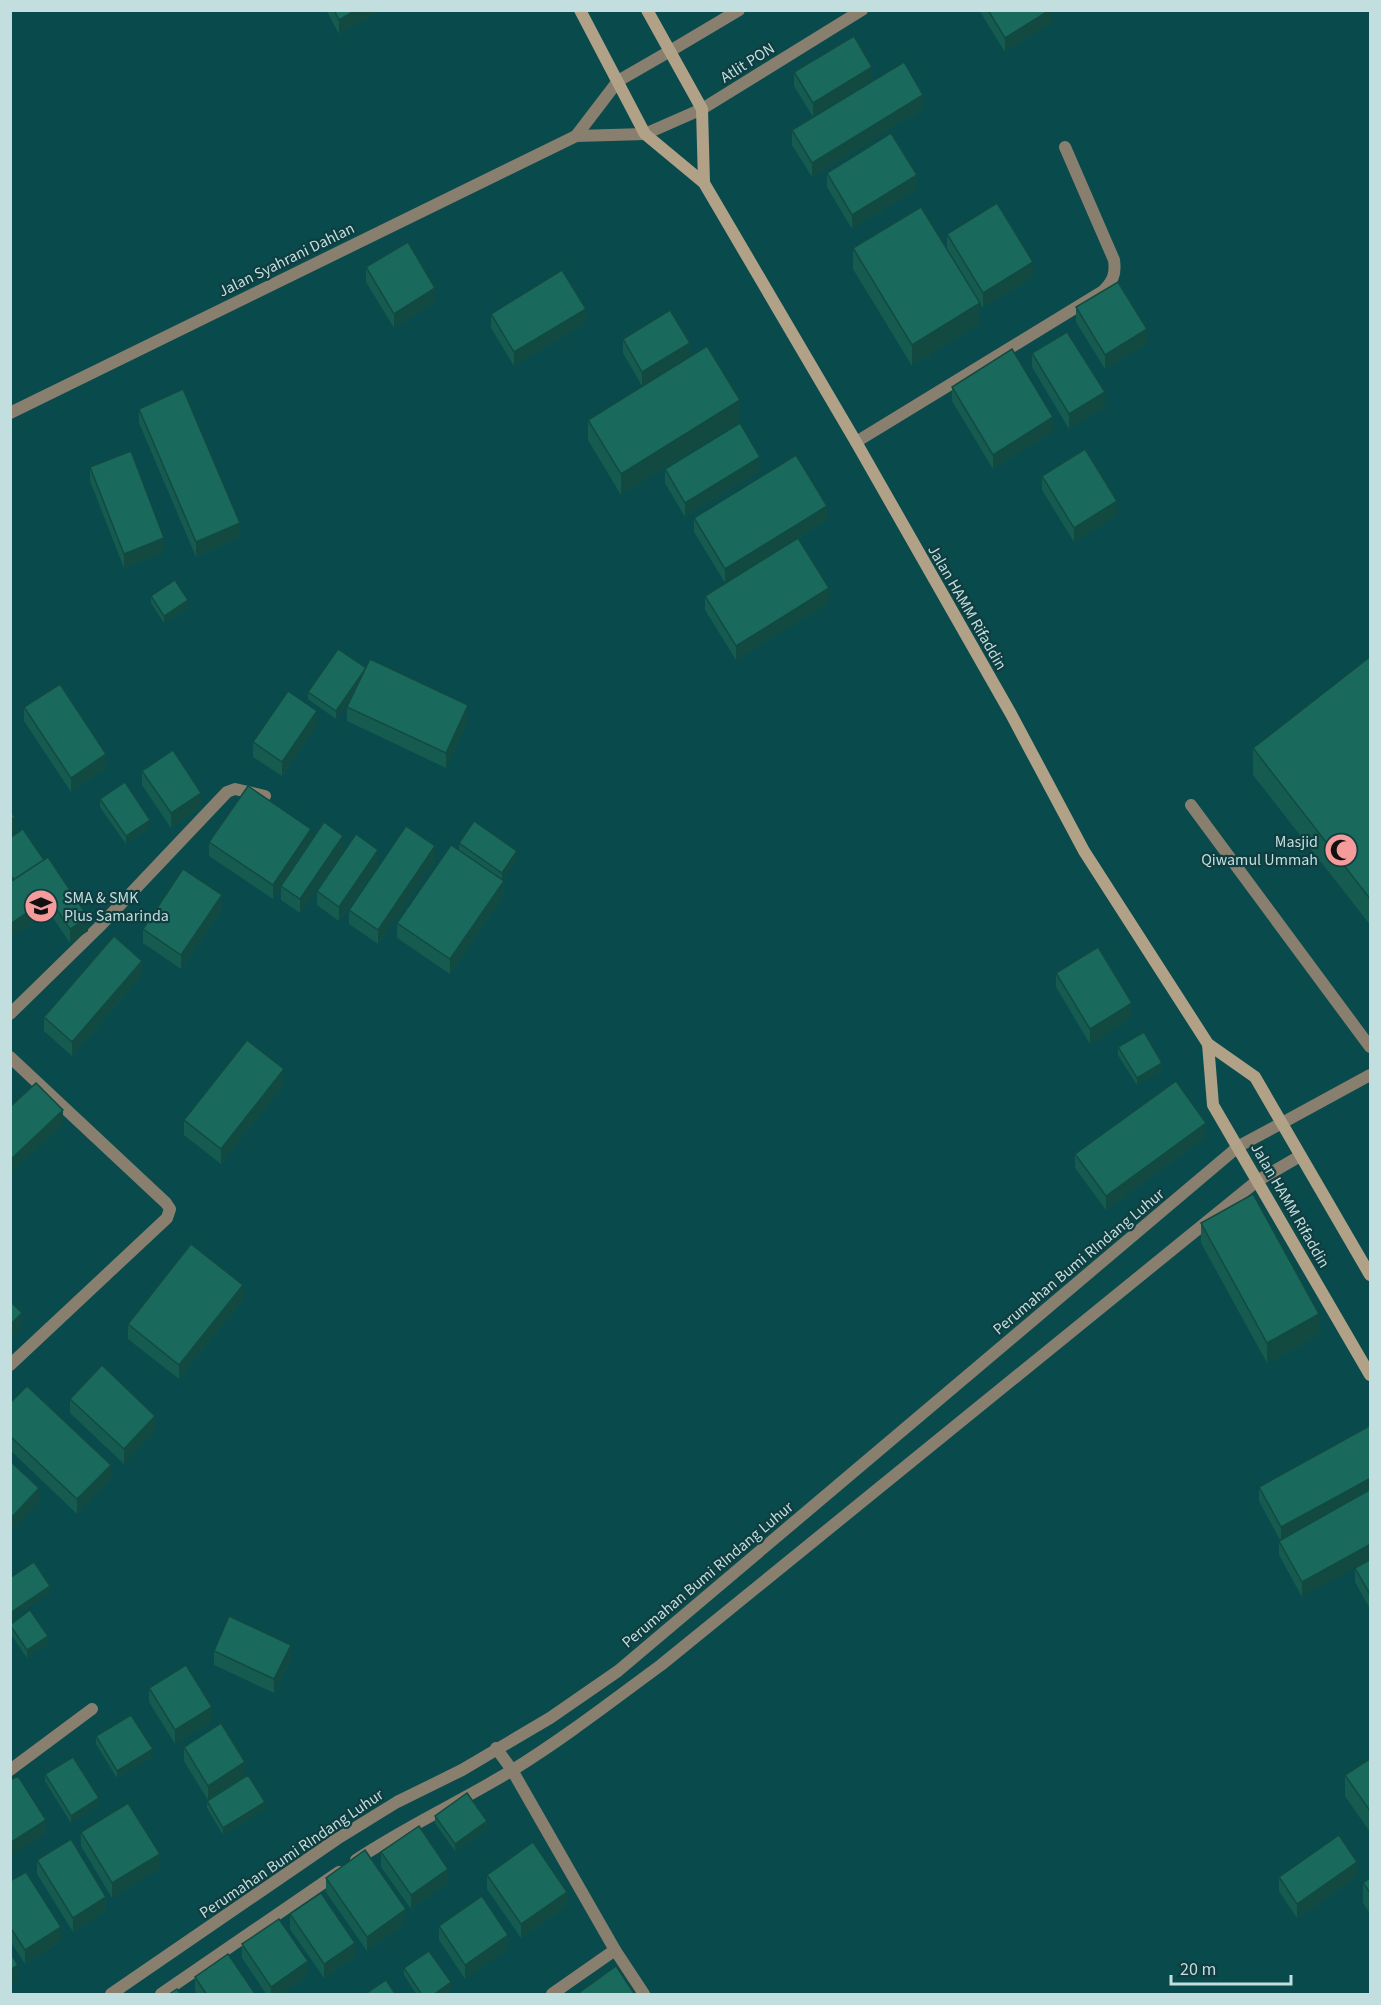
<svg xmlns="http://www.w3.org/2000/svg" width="1381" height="2005" viewBox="0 0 1381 2005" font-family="'Source Sans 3',sans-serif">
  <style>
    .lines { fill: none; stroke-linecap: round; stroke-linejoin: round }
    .service { stroke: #897f6f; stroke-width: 12 }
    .minor { stroke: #897f6f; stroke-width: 12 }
    .tertiary { stroke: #897f6f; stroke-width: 12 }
    .secondary { stroke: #b1a187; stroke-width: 12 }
    .wall { fill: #165b50 }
    .shaded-wall { fill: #124a41 }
    .building { fill: #196a5d; stroke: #124a41; stroke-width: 1.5 }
    .labels { text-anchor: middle; stroke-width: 4.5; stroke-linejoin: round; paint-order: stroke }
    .street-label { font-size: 16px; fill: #c2dedf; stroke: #103d3f }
    .poi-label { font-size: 16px; fill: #c2dedf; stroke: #103d3f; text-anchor: end }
  </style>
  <rect width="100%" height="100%" fill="#094a4c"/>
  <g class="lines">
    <!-- service -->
    <g class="service">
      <polyline points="1191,805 1370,1047"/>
      <polyline points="1282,1123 1370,1075"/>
    </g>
    <!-- minor -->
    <g class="minor">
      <polyline points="670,51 739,10"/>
      <polyline points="702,109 862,10"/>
      <path d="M 856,442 L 1103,291 C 1113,281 1116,274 1114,260 L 1065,147"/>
      <polyline points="10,1014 99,927 227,792 235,789 265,796"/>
      <polyline points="10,1057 166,1203 170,1209 167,1218 10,1365"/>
      <polyline points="496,1748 512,1770 615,1950 644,1994"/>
      <polyline points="10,1770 92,1709"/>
      <path d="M 356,1860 C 405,1827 460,1802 511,1771 C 563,1739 612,1701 661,1665 L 1257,1181 L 1300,1156"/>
      <polyline points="111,1994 337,1839 397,1802 462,1770 550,1718 618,1671 1239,1146 1282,1123"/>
      <polyline points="161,1994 339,1872"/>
      <polyline points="552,1994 615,1950"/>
    </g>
    <!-- tertiary -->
    <g class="tertiary">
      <polyline points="576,136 618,81 670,51"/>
      <polyline points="10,413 576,136 645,134 702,109"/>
    </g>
    <!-- secondary -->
    <g class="secondary">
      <polyline points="580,10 645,134 704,183 856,442 1011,714 1084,851 1208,1044 1255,1077 1370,1275"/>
      <polyline points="647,10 702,109 704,183"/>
      <polyline points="1208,1044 1213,1105 1370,1375"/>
    </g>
  </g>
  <!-- wall -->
  <g class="wall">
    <polygon points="326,10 382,10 339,34"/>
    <polygon points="979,10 1052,10 1052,23 1005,52"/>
    <polygon points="794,72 872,81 813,117 794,86"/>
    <polygon points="923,109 812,177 792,145 792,130"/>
    <polygon points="827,173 917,189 852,229 827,187"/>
    <polygon points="947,234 1033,277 983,308 980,303 980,323 912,366 853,269 853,248 947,248"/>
    <polygon points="366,267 435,302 394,328 366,282"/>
    <polygon points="1076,307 1147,344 1105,369 1076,322"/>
    <polygon points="491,314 586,323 514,366 491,328"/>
    <polygon points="623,339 690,357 740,421 621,495 588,440 588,420 642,386 623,353"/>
    <polygon points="1032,353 1105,407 1069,429 1032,367"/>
    <polygon points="952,387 1053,432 993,469 952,401"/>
    <polygon points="139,409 240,537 196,557 139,423"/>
    <polygon points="90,467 164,553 124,568 90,481"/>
    <polygon points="665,469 760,471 685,517 665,483"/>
    <polygon points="1042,476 1117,515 1074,542 1042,490"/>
    <polygon points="694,518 827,520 763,560 829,603 736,660 705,610 705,596 725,583 694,532"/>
    <polygon points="151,596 188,607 164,623 151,603"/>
    <polygon points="1371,656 1371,926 1253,775 1253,748"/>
    <polygon points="366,668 468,719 446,768 347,721 347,707 355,691 336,719 308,699 308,692"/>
    <polygon points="24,707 106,768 71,792 24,721"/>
    <polygon points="317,725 282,776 253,757 253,742"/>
    <polygon points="142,771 201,807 171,828 142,785"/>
    <polygon points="100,799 150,827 126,844 100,807"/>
    <polygon points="10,838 88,931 70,943 49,912 10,938"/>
    <polygon points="311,841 343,851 300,913 281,900 281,887 273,899 209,856 209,842"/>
    <polygon points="459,843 517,858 502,880 504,895 450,974 397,938 397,923 459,850"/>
    <polygon points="435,860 378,944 349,924 349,910"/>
    <polygon points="378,864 339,921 317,905 317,891"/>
    <polygon points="222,910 181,969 143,943 143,929"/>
    <polygon points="1056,973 1132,1017 1090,1044 1056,987"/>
    <polygon points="142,975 72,1056 44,1031 44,1017"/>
    <polygon points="1118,1047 1162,1070 1137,1085 1118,1055"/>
    <polygon points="284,1084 221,1164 184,1135 184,1120"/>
    <polygon points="1206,1137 1106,1210 1075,1168 1075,1154"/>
    <polygon points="1201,1223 1319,1335 1267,1363 1201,1243"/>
    <polygon points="243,1299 179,1379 128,1339 128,1324"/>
    <polygon points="70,1399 155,1430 124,1464 70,1413"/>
    <polygon points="10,1403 111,1479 77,1514 10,1450"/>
    <polygon points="1371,1425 1302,1597 1279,1555 1279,1541 1280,1540 1259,1501 1259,1487"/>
    <polygon points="1371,1559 1371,1611 1355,1582 1355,1568"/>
    <polygon points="10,1625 48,1643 27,1658 10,1633"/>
    <polygon points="214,1651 291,1659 274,1693 214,1665"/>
    <polygon points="149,1688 212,1721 175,1744 149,1702"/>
    <polygon points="96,1736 153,1756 117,1778 96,1744"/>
    <polygon points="184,1747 245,1776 208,1800 184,1761"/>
    <polygon points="1371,1758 1370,1832 1345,1796 1345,1775"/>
    <polygon points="45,1774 99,1805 71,1823 45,1781"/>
    <polygon points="207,1801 265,1809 223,1835 207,1808"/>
    <polygon points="435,1816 487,1829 455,1851 435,1823"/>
    <polygon points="81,1832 160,1868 112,1898 81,1846"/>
    <polygon points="1371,1834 1371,1857 1369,1856 1369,1835"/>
    <polygon points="381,1852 448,1883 411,1909 381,1867"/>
    <polygon points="37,1860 106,1911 73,1932 37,1874"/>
    <polygon points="487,1875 567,1906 521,1938 487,1889"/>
    <polygon points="1279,1877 1357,1877 1297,1918 1279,1891"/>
    <polygon points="1371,1877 1371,1915 1363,1903 1363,1883"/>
    <polygon points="326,1878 406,1923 367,1951 326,1892"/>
    <polygon points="10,1881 61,1941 25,1964 10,1941"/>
    <polygon points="290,1914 355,1957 324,1978 290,1929"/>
    <polygon points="439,1926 508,1949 465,1979 439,1940"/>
    <polygon points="242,1944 308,1975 280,1995 267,1995 242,1958"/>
    <polygon points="404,1968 451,1989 443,1995 417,1995 404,1975"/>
    <polygon points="195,1977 256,1995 198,1995 195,1991"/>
  </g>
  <!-- shaded-wall -->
  <g class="shaded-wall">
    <polygon points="356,10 382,10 339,34 339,20"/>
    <polygon points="1050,10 1052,10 1052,23 1005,52 1005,38"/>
    <polygon points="872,67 872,81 813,117 813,103"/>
    <polygon points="923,95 923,109 812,177 812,163"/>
    <polygon points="917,175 917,189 852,229 852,215"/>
    <polygon points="1033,262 1033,277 983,308 983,293"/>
    <polygon points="435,288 435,302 394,328 394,314"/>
    <polygon points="980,303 980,323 912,366 912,345"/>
    <polygon points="586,309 586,323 514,366 514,352"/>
    <polygon points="1147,329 1147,344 1105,369 1105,355"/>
    <polygon points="690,343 690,357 642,386 642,372"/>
    <polygon points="1105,392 1105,407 1069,429 1069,414"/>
    <polygon points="740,400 740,421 621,495 621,474"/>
    <polygon points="1053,417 1053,432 993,469 993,455"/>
    <polygon points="760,457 760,471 685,517 685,503"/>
    <polygon points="1117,501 1117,515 1074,542 1074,528"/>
    <polygon points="827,506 827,520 725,583 725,569"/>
    <polygon points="240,523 240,537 196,557 196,542"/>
    <polygon points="164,538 164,553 124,568 124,554"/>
    <polygon points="829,588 829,603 736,660 736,646"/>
    <polygon points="188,600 188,607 164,623 164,616"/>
    <polygon points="366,668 366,675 336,719 336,711"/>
    <polygon points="468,705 468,719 446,768 446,753"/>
    <polygon points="317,711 317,725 282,776 282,762"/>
    <polygon points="106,754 106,768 71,792 71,778"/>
    <polygon points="201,793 201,807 171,828 171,813"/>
    <polygon points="15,817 15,831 10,835 10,820"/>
    <polygon points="150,820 150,827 126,844 126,836"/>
    <polygon points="311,829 311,843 273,899 273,885"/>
    <polygon points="343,836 343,851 300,913 300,899"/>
    <polygon points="435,846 435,860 378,944 378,930"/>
    <polygon points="378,850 378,864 339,921 339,907"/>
    <polygon points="517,851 517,858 502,880 502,873"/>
    <polygon points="504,881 504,895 450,974 450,959"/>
    <polygon points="222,895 222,910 181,969 181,955"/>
    <polygon points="49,898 49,912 10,938 10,924"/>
    <polygon points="88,917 88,931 70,943 70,929"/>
    <polygon points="142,961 142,975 72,1056 72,1042"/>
    <polygon points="1132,1003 1132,1017 1090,1044 1090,1029"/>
    <polygon points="1162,1063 1162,1070 1137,1085 1137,1078"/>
    <polygon points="284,1069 284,1084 221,1164 221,1149"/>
    <polygon points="63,1110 63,1125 10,1174 10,1160"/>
    <polygon points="1206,1123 1206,1137 1106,1210 1106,1196"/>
    <polygon points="243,1285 243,1299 179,1379 179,1365"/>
    <polygon points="22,1313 22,1328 10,1339 10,1325"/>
    <polygon points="1319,1314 1319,1335 1267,1363 1267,1343"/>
    <polygon points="155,1416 155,1430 124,1464 124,1449"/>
    <polygon points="111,1465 111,1479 77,1514 77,1499"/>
    <polygon points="1371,1478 1371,1492 1281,1541 1281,1527"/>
    <polygon points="39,1488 39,1502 10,1533 10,1519"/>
    <polygon points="1371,1544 1371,1559 1302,1597 1302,1582"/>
    <polygon points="50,1586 50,1593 10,1620 10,1613"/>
    <polygon points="48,1636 48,1643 27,1658 27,1650"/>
    <polygon points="291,1645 291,1659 274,1693 274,1679"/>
    <polygon points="212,1707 212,1721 175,1744 175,1730"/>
    <polygon points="153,1749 153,1756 117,1778 117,1771"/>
    <polygon points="245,1762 245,1776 208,1800 208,1786"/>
    <polygon points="99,1798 99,1805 71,1823 71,1816"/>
    <polygon points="265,1802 265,1809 223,1835 223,1828"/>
    <polygon points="46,1820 46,1834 10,1857 10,1843"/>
    <polygon points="487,1821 487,1829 455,1851 455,1844"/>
    <polygon points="160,1854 160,1868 112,1898 112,1883"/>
    <polygon points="1357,1862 1357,1877 1297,1918 1297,1904"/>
    <polygon points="448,1869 448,1883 411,1909 411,1895"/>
    <polygon points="567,1892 567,1906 521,1938 521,1924"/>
    <polygon points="106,1897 106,1911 73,1932 73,1918"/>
    <polygon points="406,1909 406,1923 367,1951 367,1937"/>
    <polygon points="61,1927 61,1941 25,1964 25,1950"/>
    <polygon points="508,1935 508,1949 465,1979 465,1965"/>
    <polygon points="355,1943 355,1957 324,1978 324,1964"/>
    <polygon points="308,1961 308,1975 280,1995 271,1995 271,1987"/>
    <polygon points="18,1965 18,1979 10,1984 10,1970"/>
    <polygon points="451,1982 451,1989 443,1995 433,1995"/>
  </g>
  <!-- building -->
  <g class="building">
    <polygon points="334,10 356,10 339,20"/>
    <polygon points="988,10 1050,10 1005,38"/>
    <polygon points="854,36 872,67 813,103 794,72"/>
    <polygon points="904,62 923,95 812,163 792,130"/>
    <polygon points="891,133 917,175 852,215 827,173"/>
    <polygon points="997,203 1033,262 983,293 947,234"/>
    <polygon points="921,207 980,303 912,345 853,248"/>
    <polygon points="408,242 435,288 394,314 366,267"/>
    <polygon points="562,270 586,309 514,352 491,314"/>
    <polygon points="1118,282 1147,329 1105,355 1076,307"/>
    <polygon points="670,310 690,343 642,372 623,339"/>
    <polygon points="1067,332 1105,392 1069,414 1032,353"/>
    <polygon points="707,346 740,400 621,474 588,420"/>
    <polygon points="1012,349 1053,417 993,455 952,387"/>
    <polygon points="183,389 240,523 196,542 139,409"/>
    <polygon points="740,423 760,457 685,503 665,469"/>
    <polygon points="1085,449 1117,501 1074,528 1042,476"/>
    <polygon points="131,451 164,538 124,554 90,467"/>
    <polygon points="796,455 827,506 725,569 694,518"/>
    <polygon points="798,538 829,588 736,646 705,596"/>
    <polygon points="175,580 188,600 164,616 151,596"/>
    <polygon points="338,649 366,668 336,711 308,692"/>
    <polygon points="1371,656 1371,900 1253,748"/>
    <polygon points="370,659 468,705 446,753 347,707"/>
    <polygon points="60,684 106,754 71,778 24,707"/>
    <polygon points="288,691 317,711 282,762 253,742"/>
    <polygon points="173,750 201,793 171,813 142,771"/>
    <polygon points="125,782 150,820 126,836 100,799"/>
    <polygon points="248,786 311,829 273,885 209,842"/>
    <polygon points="10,811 15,817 10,820"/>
    <polygon points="474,821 517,851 502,873 459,843"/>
    <polygon points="324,822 343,836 300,899 281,886"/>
    <polygon points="406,826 435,846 378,930 349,910"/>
    <polygon points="23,829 44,860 14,880 10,874 10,838"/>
    <polygon points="356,834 378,850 339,907 317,891"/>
    <polygon points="451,845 504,881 450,959 397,923"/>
    <polygon points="48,857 88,917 70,929 49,898 10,924 10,882"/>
    <polygon points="183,869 222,895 181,955 143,929"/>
    <polygon points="114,936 142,961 72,1042 44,1017"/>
    <polygon points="1098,947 1132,1003 1090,1029 1056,973"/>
    <polygon points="1144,1032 1162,1063 1137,1078 1118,1047"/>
    <polygon points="247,1040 284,1069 221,1149 184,1120"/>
    <polygon points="1176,1081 1206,1123 1106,1196 1075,1154"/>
    <polygon points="36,1083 63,1110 10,1160 10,1107"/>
    <polygon points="1253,1194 1319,1314 1267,1343 1201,1223"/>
    <polygon points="191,1244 243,1285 179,1365 128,1324"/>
    <polygon points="10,1301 22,1313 10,1325"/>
    <polygon points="102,1365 155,1416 124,1449 70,1399"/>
    <polygon points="27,1386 111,1465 77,1499 10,1436 10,1403"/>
    <polygon points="1371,1425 1371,1478 1281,1527 1259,1487"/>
    <polygon points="10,1461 39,1488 10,1519"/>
    <polygon points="1371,1489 1371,1544 1302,1582 1279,1541"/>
    <polygon points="1371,1559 1371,1596 1355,1568"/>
    <polygon points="34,1562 50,1586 10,1613 10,1578"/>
    <polygon points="30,1610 48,1636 27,1650 10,1625"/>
    <polygon points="229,1616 291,1645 274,1679 214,1651"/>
    <polygon points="186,1665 212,1707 175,1730 149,1688"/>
    <polygon points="131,1715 153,1749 117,1771 96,1736"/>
    <polygon points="221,1723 245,1762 208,1786 184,1747"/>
    <polygon points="73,1757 99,1798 71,1816 45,1774"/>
    <polygon points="1371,1758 1371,1811 1370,1811 1345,1775"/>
    <polygon points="248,1775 265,1802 223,1828 207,1801"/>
    <polygon points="18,1776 46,1820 10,1843 10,1780"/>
    <polygon points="467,1793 487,1821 455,1844 435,1816"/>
    <polygon points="128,1803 160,1854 112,1883 81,1832"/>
    <polygon points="419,1826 448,1869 411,1895 381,1852"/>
    <polygon points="1339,1835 1357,1862 1297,1904 1279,1877"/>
    <polygon points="71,1839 106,1897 73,1918 37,1860"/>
    <polygon points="533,1842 567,1892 521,1924 487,1875"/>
    <polygon points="365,1850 406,1909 367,1937 326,1878"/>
    <polygon points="26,1872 61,1927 25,1950 10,1927 10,1881"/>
    <polygon points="1371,1877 1371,1894 1363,1883"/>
    <polygon points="321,1893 355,1943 324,1964 290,1914"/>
    <polygon points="482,1896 508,1935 465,1965 439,1926"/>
    <polygon points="279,1919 308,1961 271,1987 242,1944"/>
    <polygon points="429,1951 451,1982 433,1995 422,1995 404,1968"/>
    <polygon points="10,1952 18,1965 10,1970"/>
    <polygon points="228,1954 256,1995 207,1995 195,1977"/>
    <polygon points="616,1966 635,1995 576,1995"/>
    <polygon points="386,1980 396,1995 364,1995"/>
    <polygon points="177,1989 181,1995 168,1995"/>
  </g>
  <!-- icons -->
  <defs>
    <symbol id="mosque-disc" viewBox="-11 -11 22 22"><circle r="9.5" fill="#f59b9c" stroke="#103d3f"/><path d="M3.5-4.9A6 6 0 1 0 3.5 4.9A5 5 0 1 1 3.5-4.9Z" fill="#111"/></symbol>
    <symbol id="school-disc" viewBox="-11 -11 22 22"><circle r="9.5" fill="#f59b9c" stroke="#103d3f"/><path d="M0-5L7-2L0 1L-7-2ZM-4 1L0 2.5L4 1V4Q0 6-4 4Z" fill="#111"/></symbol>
  </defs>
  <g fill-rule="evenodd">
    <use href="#mosque-disc" x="1322" y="831" width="38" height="38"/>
    <use href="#school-disc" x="22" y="887" width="38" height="38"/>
  </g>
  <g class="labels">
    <!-- street labels -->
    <g class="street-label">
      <text transform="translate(747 62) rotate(-32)" y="6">Atlit PON</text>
      <text transform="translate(286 259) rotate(-26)" y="6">Jalan Syahrani Dahlan</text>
      <text transform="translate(968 607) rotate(60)" y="6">Jalan HAMM Rifaddin</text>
      <text transform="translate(1291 1205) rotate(60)" y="6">Jalan HAMM Rifaddin</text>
      <text transform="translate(1078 1261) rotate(-40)" y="6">Perumahan Bumi RIndang Luhur</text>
      <text transform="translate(707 1574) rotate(-40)" y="6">Perumahan Bumi RIndang Luhur</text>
      <text transform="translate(291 1853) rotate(-34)" y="6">Perumahan Bumi RIndang Luhur</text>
    </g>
    <!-- poi labels -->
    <g class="poi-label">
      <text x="1318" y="847">Masjid<tspan x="1318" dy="18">Qiwamul Ummah</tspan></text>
      <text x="64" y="903" text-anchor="start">SMA &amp; SMK<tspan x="64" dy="18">Plus Samarinda</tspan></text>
    </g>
  </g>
  <!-- border -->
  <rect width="1381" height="2005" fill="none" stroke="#c2dedf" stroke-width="24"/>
  <!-- scale -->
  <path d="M1171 1975v9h120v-9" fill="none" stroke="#c2dedf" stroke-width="3"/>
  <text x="1180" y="1975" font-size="18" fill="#c2dedf" stroke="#103d3f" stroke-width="4.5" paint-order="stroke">20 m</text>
</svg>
